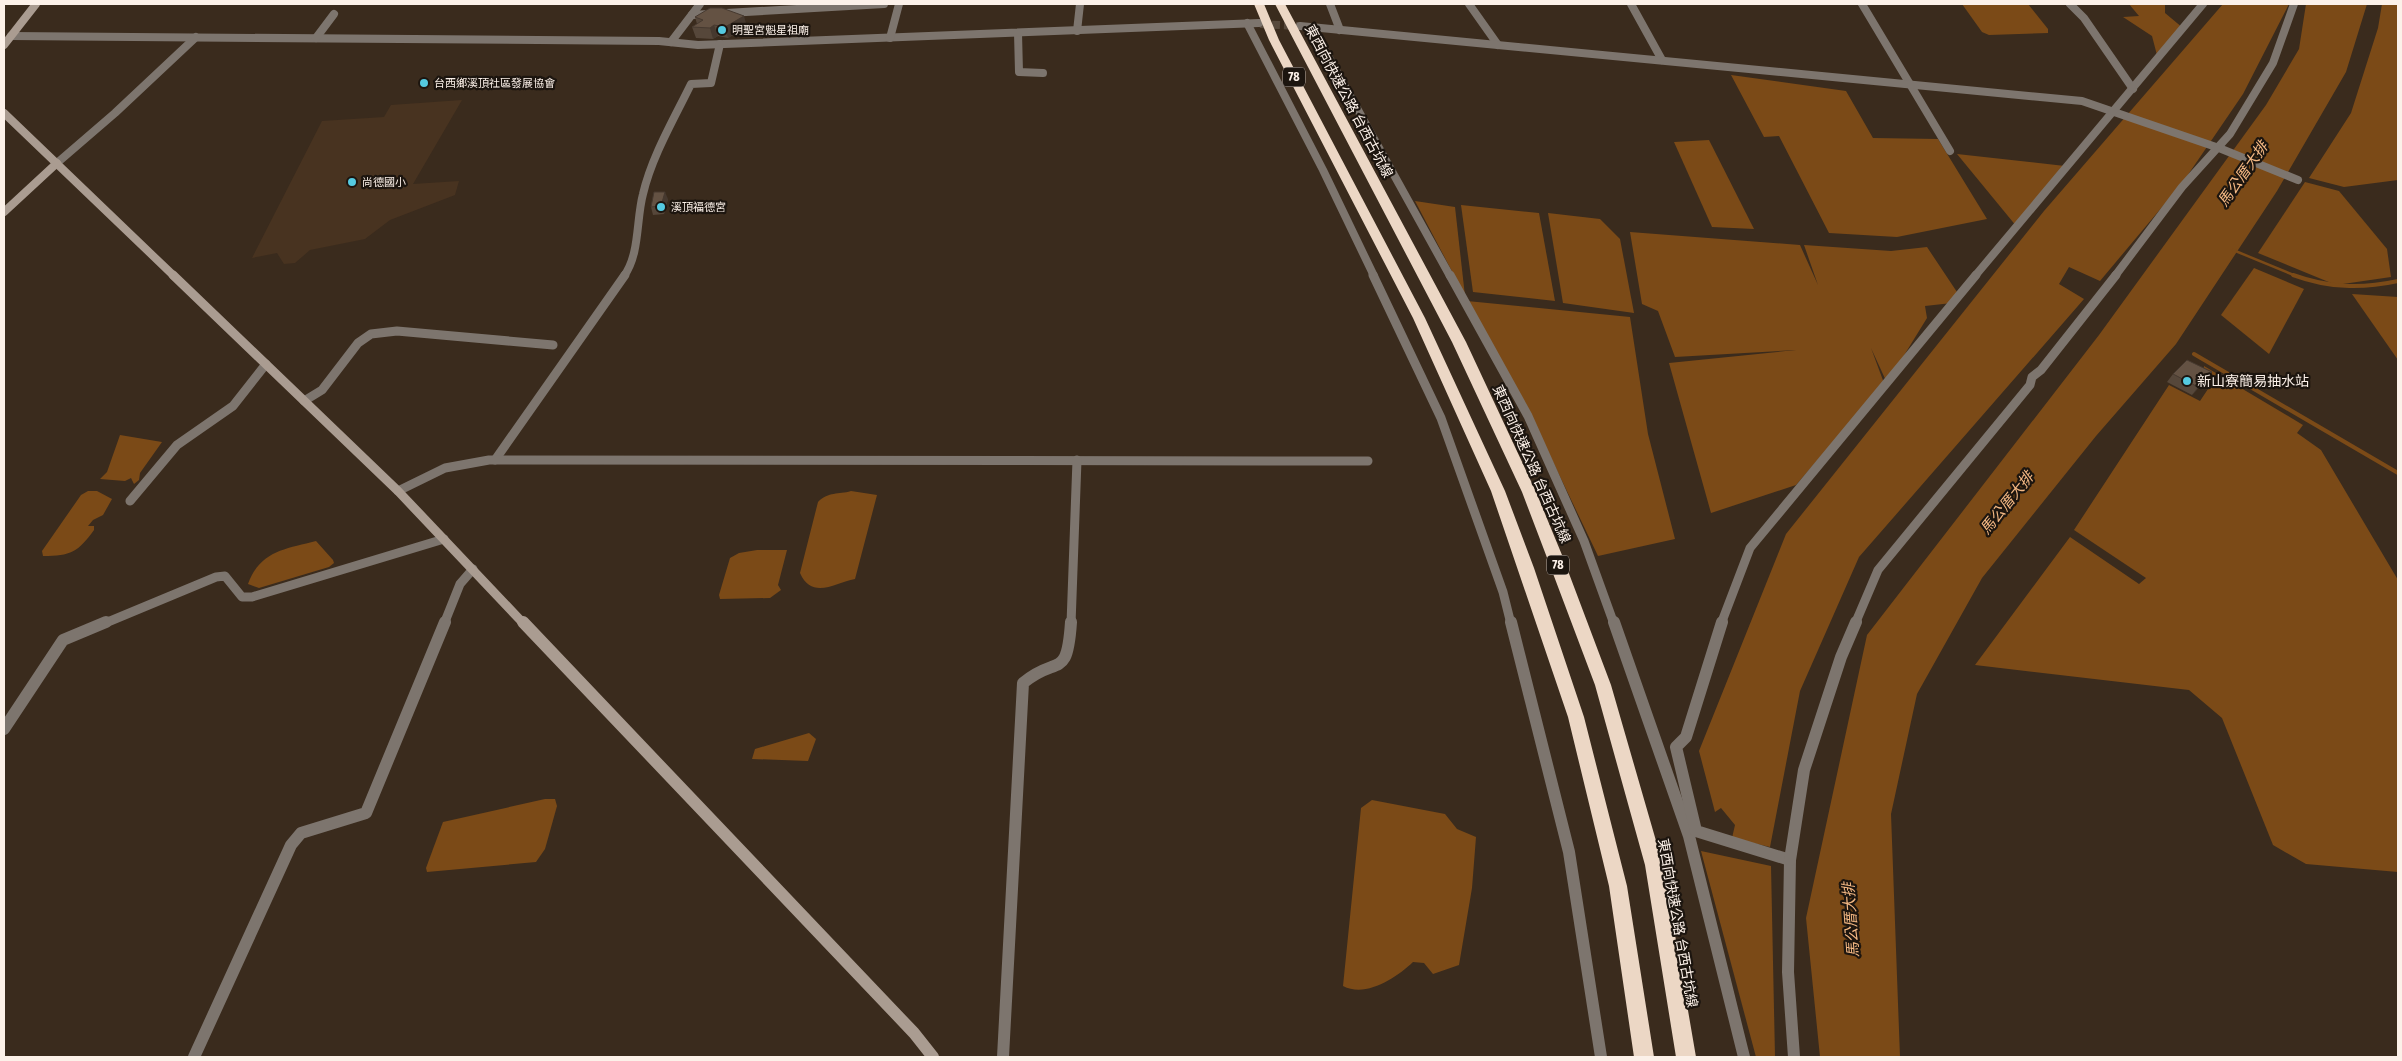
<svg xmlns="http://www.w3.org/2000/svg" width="2402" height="1061" viewBox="0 0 2402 1061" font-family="'Fira Sans Condensed','Noto Sans TC',sans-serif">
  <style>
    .built { fill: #483320 }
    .water { fill: #7b4a17 }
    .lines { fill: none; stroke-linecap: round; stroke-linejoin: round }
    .stream-far1 { stroke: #7b4a17; stroke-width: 2.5 }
    .stream { stroke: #7b4a17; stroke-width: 4 }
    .street-tunnel { stroke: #57493c; stroke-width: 8; stroke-dasharray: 8 4; stroke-linecap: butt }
    .street-far2 { stroke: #7d756e; stroke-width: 8 }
    .street-far1 { stroke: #7d756e; stroke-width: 9 }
    .street { stroke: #7d756e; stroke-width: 12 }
    .secondary-far2 { stroke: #aa9c91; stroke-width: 8 }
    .secondary-far1 { stroke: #aa9c91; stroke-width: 9 }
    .secondary { stroke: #aa9c91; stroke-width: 12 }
    .highway { fill: #ecd7c5; fill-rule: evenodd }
    .wall { fill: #56473a }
    .shaded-wall { fill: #46392f }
    .building { fill: #645243; stroke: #46392f }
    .poi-dot { fill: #55cae0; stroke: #1c150f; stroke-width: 2 }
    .labels { text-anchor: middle; stroke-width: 4.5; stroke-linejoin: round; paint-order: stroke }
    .far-poi-label { font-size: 11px; fill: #fcf1e9; stroke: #1c150f; text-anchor: start }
    .shield { fill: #1c150f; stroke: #b9afa8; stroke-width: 1 }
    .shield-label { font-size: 12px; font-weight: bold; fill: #fcf1e9 }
    .street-label { font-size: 14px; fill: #fcf1e9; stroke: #1c150f }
    .poi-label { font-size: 14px; fill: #fcf1e9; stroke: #1c150f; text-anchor: start }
    .water-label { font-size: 15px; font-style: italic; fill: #f5b984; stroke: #1c150f }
  </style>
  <rect width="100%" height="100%" fill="#3a2b1d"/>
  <!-- built -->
  <polygon class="built" points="462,100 413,184 459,181 455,195 390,220 365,239 310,250 295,263 284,264 277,253 252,258 322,121 384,117 391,105"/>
  <!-- water -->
  <g class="water">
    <polygon points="1962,4 2028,4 2048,29 2048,33 1989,35 1982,32"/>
    <polygon points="2129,4 2165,4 2165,13 2183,28 2158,59 2152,36 2123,17 2139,16"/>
    <polygon points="2223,4 2289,4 2243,94 2183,182 2100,281 2069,267 2059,284 2084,299 1859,557 1800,691 1770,847 1732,838 1735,825 1721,808 1715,812 1699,751 1786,534 2044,211"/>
    <polygon points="2306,4 2367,4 2346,72 2277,191 2176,344 2096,436 1982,578 1917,694 1891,814 1900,1057 1820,1057 1806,918 1867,635 2099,335 2266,105 2299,49"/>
    <polygon points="2382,4 2398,4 2398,180 2344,187 2309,178 2351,113 2378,28"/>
    <polygon points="1731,75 1846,91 1873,138 1938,139 1987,219 1897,237 1829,233 1779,136 1764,137"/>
    <polygon points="1709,140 1754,229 1712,227 1674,142"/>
    <polygon points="1957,154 2065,166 2017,227"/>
    <polygon points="2305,182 2339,191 2387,249 2391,277 2336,285 2258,253"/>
    <polygon points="1415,201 1455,207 1465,296"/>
    <polygon points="1461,205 1539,213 1555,301 1473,292"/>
    <polygon points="1548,213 1600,219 1620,239 1634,313 1563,303"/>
    <polygon points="1630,232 1800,245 1818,285 1804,245 1891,251 1927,247 1959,295 1952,303 1925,306 1927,318 1887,383 1871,348 1884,383 1796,485 1711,513 1669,363 1796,350 1675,357 1658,311 1642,304"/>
    <polygon points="2254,268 2304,289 2269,354 2221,315"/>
    <polygon points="2352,294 2398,297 2398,360"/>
    <polygon points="1467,301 1630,317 1648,434 1675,539 1598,556 1532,418"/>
    <polygon points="2204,366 2303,425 2297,433 2321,450 2398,580 2398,872 2306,864 2273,845 2222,718 2189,690 1975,665 2070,537 2139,584 2146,578 2074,530 2169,385 2200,401 2212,383 2204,376"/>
    <polygon points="120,435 162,442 140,473 139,480 134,484 131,478 125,481 100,479 107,472"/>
    <path d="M 88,491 L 97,491 L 112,499 L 103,515 L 93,520 L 88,526 L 94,526 L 94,530 C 78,552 71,556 43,556 L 42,551 L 81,495 Z"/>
    <path d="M 851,491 L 877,495 L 855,579 C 835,583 812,600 800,573 L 818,502 C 829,491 838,495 851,491 Z"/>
    <path d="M 316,541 L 333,560 L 334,563 L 329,567 L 259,588 L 248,584 C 260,551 285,549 316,541 Z"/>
    <polygon points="757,550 787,550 778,585 781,590 770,598 720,599 719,595 730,558 739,553"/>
    <polygon points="809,733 816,739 808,761 752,759 755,749"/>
    <polygon points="545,799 555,799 557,806 545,849 536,862 427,872 426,868 443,822"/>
    <path d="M 1372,800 L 1445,814 L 1457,829 L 1476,837 L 1472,888 L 1459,965 L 1433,974 L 1424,963 L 1413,962 C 1396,978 1366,998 1343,986 L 1361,808 Z"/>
    <polygon points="1701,851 1771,866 1775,1057 1756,1057"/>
  </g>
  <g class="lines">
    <!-- stream-far1 -->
    <polyline class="stream-far1" points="2233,250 2296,276"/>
    <!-- stream -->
    <g class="stream">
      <path d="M 2293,275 C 2329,288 2361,289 2398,281"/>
      <polyline points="2194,354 2398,473"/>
    </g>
    <!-- street-tunnel -->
    <polyline class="street-tunnel" points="1260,24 1298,26"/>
    <!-- street-far2 -->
    <g class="street-far2">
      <polyline points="1330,4 1340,30"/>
      <polyline points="1469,4 1498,45"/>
      <polyline points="1631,4 1662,60"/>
      <polyline points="1862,4 1950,151"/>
      <polyline points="2070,4 2084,18 2133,89"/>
      <polyline points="692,15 884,4"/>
      <polyline points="1247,23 1323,170 1374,276"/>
      <polyline points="1300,26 2082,101 2219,148 2298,180"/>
      <polyline points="1312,27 1450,276"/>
      <polyline points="1077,31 1080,4"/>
      <polyline points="1018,33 1019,72 1043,73"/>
      <polyline points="11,36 659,41 698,45 1259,23"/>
      <polyline points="316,38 334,14"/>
      <polyline points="890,38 899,4"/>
      <polyline points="671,42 700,4"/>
      <polyline points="57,163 115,113 196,37"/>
      <path d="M 624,276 C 640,254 636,220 643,194 C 652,156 674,119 691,84 L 711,83 L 720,44"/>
      <polyline points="1975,276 2203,4"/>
      <polyline points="2115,276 2182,187 2230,134 2273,63 2294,4"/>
    </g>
    <!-- street-far1 -->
    <g class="street-far1">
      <polyline points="1373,275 1441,418 1503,592 1511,624"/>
      <polyline points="1450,275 1528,416 1584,541 1614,624"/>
      <polyline points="304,401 322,390 358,343 371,334 397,331 553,345"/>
      <polyline points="495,460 625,275"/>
      <polyline points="398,491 445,468 489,460 1368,461"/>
      <polyline points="130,501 177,445 233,406 266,364"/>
      <polyline points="103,624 216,577 225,576 242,597 252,597 444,539"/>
      <polyline points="444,624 460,584 473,569"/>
      <polyline points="1071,624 1077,460"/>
      <polyline points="1721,624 1750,548 1976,275"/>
      <polyline points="1855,624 1878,570 2030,385 2032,377 2041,370 2116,275"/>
    </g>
    <!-- street -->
    <g class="street">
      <polyline points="1511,622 1569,852 1601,1057"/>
      <polyline points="1614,622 1689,836 1744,1057"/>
      <polyline points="1722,622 1686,737 1676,747 1696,831 1790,860 1788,972 1794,1057"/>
      <polyline points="4,729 63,640 106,622"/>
      <polyline points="1790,860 1804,770 1841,657 1856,622"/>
      <polyline points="194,1057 291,845 301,833 366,813 445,622"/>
      <path d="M 1003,1057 L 1023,683 C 1057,654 1067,682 1071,622"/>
    </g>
    <!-- secondary-far2 -->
    <g class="secondary-far2">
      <polyline points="4,45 36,4"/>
      <polyline points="4,113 174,276"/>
      <polyline points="4,212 57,163"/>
    </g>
    <!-- secondary-far1 -->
    <polyline class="secondary-far1" points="173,275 398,491 524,624"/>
    <!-- secondary -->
    <polyline class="secondary" points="523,622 914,1033 933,1057"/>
    <!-- highway -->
    <g class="highway">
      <polygon points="1254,4 1264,4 1279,40 1425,318 1505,491 1534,568 1584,717 1627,886 1654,1057 1634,1057 1609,886 1568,717 1491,491 1413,318 1269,40"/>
      <polygon points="1275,4 1285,4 1466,342 1536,492 1562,555 1611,685 1663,865 1696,1057 1676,1057 1645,865 1595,685 1546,555 1522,492 1452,342"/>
    </g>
  </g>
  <!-- wall -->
  <g class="wall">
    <polygon points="695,17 747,27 728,38 718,36 713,39 696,38 692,27 697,24"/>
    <polygon points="668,199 664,214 653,215 651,207"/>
    <polygon points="2212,372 2192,395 2167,382 2173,374"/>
  </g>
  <!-- shaded-wall -->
  <g class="shaded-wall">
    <polygon points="744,16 747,27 728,38 725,27"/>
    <polygon points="714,25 718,36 713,39 710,28"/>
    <polygon points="665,192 668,199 664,214 661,206"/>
    <polygon points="2212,372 2206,380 2192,395 2198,387"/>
  </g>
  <!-- building -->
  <g class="building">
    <polygon points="710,8 722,8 744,16 725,27 714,25 710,28 692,27 703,20 695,17"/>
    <polygon points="654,192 665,192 661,206 651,207"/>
    <polygon points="2187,360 2212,372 2198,387 2173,374"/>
  </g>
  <!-- markers -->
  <g class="poi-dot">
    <circle cx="722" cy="30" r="5"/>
    <circle cx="424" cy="83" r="5"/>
    <circle cx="352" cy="182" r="5"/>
    <circle cx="661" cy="207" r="5"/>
    <circle cx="2187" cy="381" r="5"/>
  </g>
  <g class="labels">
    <!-- far-poi labels -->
    <g class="far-poi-label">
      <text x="732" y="34">明聖宮魁星祖廟</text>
      <text x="434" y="87">台西鄉溪頂社區發展協會</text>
      <text x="362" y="186">尚德國小</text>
      <text x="671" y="211">溪頂福德宮</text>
    </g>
    <!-- shield labels -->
    <g class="shield">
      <rect x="1283" y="67.5" width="22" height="19" rx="4"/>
      <rect x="1547" y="555.5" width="22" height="19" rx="4"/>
    </g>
    <g class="shield-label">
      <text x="1294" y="81">78</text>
      <text x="1558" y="569">78</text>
    </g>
    <!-- street labels -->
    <g class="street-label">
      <text transform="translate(1349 101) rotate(62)" y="5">東西向快速公路 台西古坑線</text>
      <text transform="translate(1532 464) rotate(66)" y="5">東西向快速公路 台西古坑線</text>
      <text transform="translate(1678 923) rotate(80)" y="5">東西向快速公路 台西古坑線</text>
    </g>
    <!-- poi labels -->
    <g class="poi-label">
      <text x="2197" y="386">新山寮簡易抽水站</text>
    </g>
    <!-- water labels -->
    <g class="water-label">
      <text transform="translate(2243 174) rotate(-55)" y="5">馬公厝大排</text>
      <text transform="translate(2007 503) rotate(-51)" y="5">馬公厝大排</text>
      <text transform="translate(1851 920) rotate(-94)" y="5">馬公厝大排</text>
    </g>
  </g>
  <!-- border -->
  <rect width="2402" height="1061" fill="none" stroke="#fcf1e9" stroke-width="10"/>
</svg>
